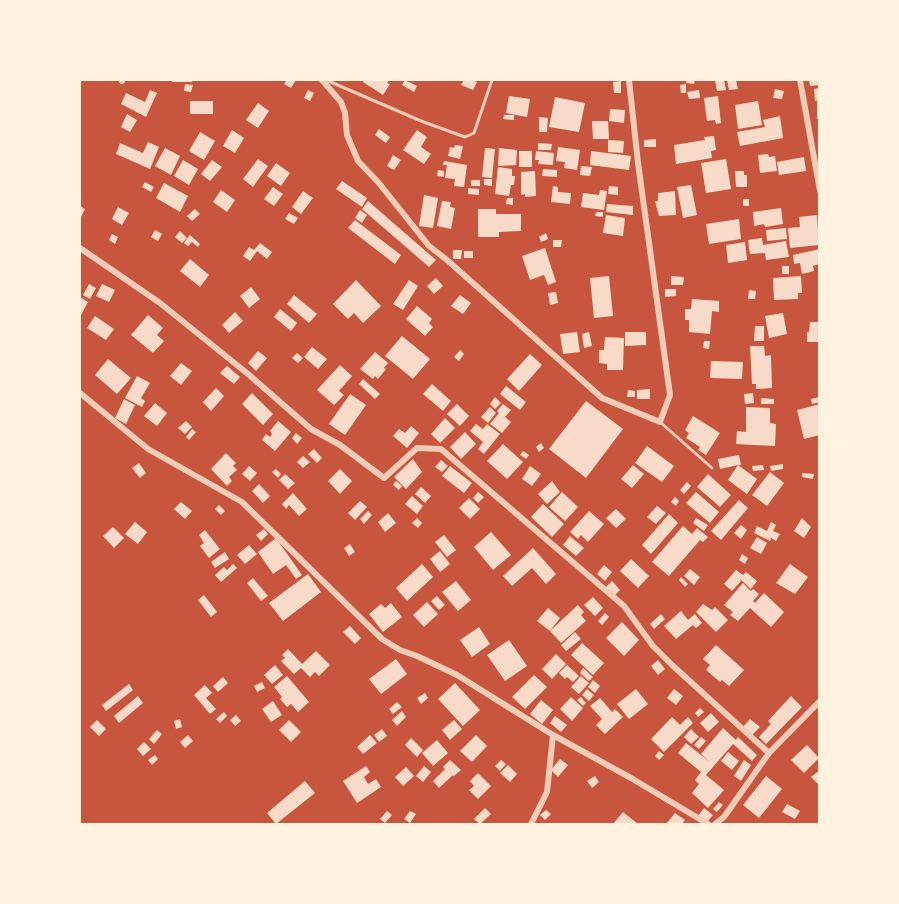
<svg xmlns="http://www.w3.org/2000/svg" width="899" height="904" viewBox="0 0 899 904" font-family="Helvetica,sans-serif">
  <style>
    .building { fill: #f7dbc8 }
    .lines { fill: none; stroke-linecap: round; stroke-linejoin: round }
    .service { stroke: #f1ccb7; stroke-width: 3 }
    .minor { stroke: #f1ccb7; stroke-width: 6 }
  </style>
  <rect width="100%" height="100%" fill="#c8553d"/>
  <!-- building -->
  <g class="building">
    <rect x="172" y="80" width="20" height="2"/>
    <polygon points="287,80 296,80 291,88 284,84"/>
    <polygon points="364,80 389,80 387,83 390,84 383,95 363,82"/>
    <polygon points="405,80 417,86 414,92 402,85"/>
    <polygon points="464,80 472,80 477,82 473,90 461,85"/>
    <polygon points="687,80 695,80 694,84 686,83"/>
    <polygon points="715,80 724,80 726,90 717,91"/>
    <polygon points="727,80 736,80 738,89 729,90"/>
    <polygon points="809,80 820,80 820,85 810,86"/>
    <polygon points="621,81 621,93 614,93 613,82"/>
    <polygon points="185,84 193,85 191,92 184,91"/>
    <polygon points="686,84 686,93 681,93 680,85"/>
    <polygon points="820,88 820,100 815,101 814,89"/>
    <polygon points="775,89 784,91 782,99 773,98"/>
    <polygon points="150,90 157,93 146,117 121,104 126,93 145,102"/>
    <polygon points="308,90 314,93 310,101 304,98"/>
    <polygon points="699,90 700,98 689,99 687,92"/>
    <polygon points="509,96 530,99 527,117 506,113"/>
    <polygon points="718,96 721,123 716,124 715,120 707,121 704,98"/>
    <polygon points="555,97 585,103 579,132 549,127"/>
    <rect x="190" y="101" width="23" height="13"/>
    <polygon points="758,101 762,125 738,129 735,105"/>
    <rect x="817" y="101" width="3" height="18"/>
    <polygon points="258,103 269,111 258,128 246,120"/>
    <polygon points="610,109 625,110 624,123 609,121"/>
    <polygon points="127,114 137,120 130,132 121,127"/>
    <polygon points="504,115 514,115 514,120 503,119"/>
    <polygon points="780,116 783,138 740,146 737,132 765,127 763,120"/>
    <polygon points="539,117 548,118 547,132 539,132"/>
    <polygon points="592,121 608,121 609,139 593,139"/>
    <polygon points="379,129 390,137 386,143 375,135"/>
    <polygon points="232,130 244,138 235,153 223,146"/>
    <polygon points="417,130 427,137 421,147 431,154 424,164 403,150"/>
    <polygon points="200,132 215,141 204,160 189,151"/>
    <polygon points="714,136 716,150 711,151 712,158 676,164 674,145 705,140 704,137"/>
    <polygon points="656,139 656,147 644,147 644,140"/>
    <polygon points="608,140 624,141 623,153 608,152"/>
    <polygon points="148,142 159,147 150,169 116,154 120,143 143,153"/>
    <polygon points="538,143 552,144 551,150 538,150"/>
    <polygon points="455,145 463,146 460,159 448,156 450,147 454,148"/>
    <polygon points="558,147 580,150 577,170 564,168 565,162 556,161"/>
    <polygon points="165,148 180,156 171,175 155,166"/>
    <polygon points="485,148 495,149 492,178 482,177"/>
    <polygon points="499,148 517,150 516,165 498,166"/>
    <rect x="519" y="151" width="13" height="16"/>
    <polygon points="536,151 554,153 553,165 538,164 539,160 535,160"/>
    <polygon points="591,151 631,156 629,170 590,165"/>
    <polygon points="768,154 769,157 775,156 777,171 760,173 758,155"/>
    <polygon points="393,155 401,160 394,170 387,166"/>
    <polygon points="804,157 806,171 779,175 777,162"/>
    <polygon points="258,159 268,166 253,187 243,179"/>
    <polygon points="726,159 731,189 706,193 701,163"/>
    <polygon points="183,160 198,169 189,185 174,176"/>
    <polygon points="212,160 222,167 210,181 201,174"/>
    <polygon points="444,161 467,165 464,187 454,186 455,179 445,178 447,165 443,165"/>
    <polygon points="276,163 290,173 281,186 267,176"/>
    <polygon points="581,166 592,167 590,176 580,175"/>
    <polygon points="498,167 512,169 512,176 515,176 514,185 511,185 509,196 495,194"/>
    <polygon points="543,169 557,170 557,177 542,176"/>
    <polygon points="438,170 444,171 444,177 437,176"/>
    <polygon points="535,171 536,196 525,197 525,194 521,195 521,172"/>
    <polygon points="735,171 744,171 744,175 747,175 747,187 736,187"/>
    <polygon points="484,179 492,179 492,186 484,185"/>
    <rect x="471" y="180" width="9" height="6"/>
    <polygon points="342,181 367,198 362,207 336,189"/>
    <polygon points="145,182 154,187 151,192 142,187"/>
    <polygon points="164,183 188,196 180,212 156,198"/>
    <polygon points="691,185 697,215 683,218 677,187"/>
    <polygon points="553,186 558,187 558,192 571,193 570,204 551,202"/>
    <polygon points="609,186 618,187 618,195 608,194"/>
    <polygon points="273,187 283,194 274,206 264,199"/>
    <polygon points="468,188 479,189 479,195 468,194"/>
    <polygon points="221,190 235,200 227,212 213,202"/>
    <polygon points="600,190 607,191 604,210 581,207 583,193 599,195"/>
    <polygon points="303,191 313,198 301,214 292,207"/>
    <polygon points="675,191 676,215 659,216 655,201 658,201 658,193"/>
    <polygon points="424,195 438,198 433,228 419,226"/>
    <polygon points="507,198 513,198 513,205 506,204"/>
    <rect x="743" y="199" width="6" height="7"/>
    <polygon points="368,201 436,260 429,267 362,209"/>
    <polygon points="442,201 451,202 450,207 455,208 451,229 437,226"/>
    <polygon points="607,204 633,206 633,215 606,212"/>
    <polygon points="80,206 85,209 80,219"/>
    <polygon points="118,207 129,213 122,225 112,219"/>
    <polygon points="781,208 783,224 765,227 764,224 754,226 753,212"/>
    <polygon points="195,209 200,214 192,221 187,216"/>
    <polygon points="478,209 496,209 496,214 521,214 521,231 499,232 499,237 478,237"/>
    <polygon points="360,210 367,215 362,223 355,218"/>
    <polygon points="596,212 603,212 603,217 595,216"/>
    <polygon points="289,213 298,218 294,224 285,219"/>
    <polygon points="606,215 625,218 623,236 603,233"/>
    <polygon points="817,215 819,245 790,248 788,228 800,227 799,217"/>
    <polygon points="739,219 741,239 709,244 706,224"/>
    <polygon points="355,220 401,255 395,264 348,228"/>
    <polygon points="786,228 787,239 767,241 766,230"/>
    <polygon points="155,230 162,234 158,241 151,237"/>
    <polygon points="180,231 187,238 182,243 175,237"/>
    <polygon points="546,233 548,239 541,242 539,237"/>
    <polygon points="112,234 118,237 115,244 109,240"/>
    <polygon points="190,235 200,244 198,247 192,242 188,246 184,243"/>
    <polygon points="762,238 763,245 786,241 789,257 766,260 765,253 750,254 748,240"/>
    <polygon points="553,240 562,240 561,247 553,247"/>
    <polygon points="745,242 747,260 728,263 726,245"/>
    <polygon points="260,243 272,252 267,259 257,251 250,261 243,256 249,247 254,250"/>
    <polygon points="545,248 556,282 548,285 544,275 530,280 522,256"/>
    <polygon points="820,249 820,255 818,256 819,264 813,266 814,271 802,274 800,263 794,264 793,255"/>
    <polygon points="453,250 462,250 461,259 453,259"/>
    <rect x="464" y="251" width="9" height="7"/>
    <polygon points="190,259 209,275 200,287 180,271"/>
    <rect x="782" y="266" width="7" height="8"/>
    <polygon points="609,276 613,316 594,318 590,278"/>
    <polygon points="671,276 684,277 683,285 671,285"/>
    <polygon points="801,276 802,293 798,293 798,299 774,300 773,278"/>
    <polygon points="436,278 443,286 434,294 427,286"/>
    <polygon points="356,280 381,306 363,323 354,313 348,319 333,304"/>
    <polygon points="409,280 418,286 403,310 393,304"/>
    <polygon points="89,284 96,288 90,299 83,295"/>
    <polygon points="102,284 115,290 109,302 96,296"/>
    <polygon points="251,287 260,299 249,308 240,296"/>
    <polygon points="665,289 676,289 676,296 665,297"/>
    <polygon points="749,290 756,291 755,299 748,299"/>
    <polygon points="556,292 558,303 550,305 548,293"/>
    <polygon points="294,295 317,314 309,323 287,304"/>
    <polygon points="460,295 471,303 463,314 451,306"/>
    <polygon points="80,297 88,302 80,317"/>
    <polygon points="692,299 719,301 719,312 712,311 710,334 689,332 689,320 685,320 685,309 691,309"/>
    <polygon points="417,306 432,319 429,323 433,327 425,336 406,319"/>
    <polygon points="280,309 297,323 291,331 274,317"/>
    <polygon points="235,312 243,321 229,333 222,325"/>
    <polygon points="783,313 787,334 769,338 765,316"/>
    <polygon points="148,315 163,328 157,335 164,341 153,353 131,335"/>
    <polygon points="95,316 114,329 106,340 87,328"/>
    <polygon points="810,322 819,322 820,342 807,342 807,332 809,332"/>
    <polygon points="755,326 764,326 764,341 754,341"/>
    <polygon points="577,332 580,352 563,354 560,334"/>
    <polygon points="589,332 592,346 584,348 582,334"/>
    <polygon points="625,332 646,332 646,345 625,346"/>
    <polygon points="402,336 430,359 413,379 385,356"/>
    <polygon points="605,337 624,338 623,370 607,370 607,364 599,363 599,350 604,350"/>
    <polygon points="704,341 710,341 709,349 703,348"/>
    <polygon points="750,346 764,346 765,356 771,355 772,388 756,389 756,384 752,384"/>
    <polygon points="312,347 327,359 318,369 304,357"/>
    <polygon points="460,350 464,354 459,361 454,357"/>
    <polygon points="258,351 267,358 256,371 248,363"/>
    <polygon points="375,352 388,363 384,368 386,369 378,379 375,376 373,379 360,369"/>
    <polygon points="297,353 303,358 298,363 292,358"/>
    <polygon points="530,354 542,365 519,391 507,379"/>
    <polygon points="108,359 131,378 117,394 95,375"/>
    <polygon points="711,361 743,362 742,379 710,378"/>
    <polygon points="181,363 192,371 181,385 170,376"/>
    <polygon points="340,365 352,376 339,391 344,395 334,405 317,390"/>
    <polygon points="227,366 240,377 234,384 220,373"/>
    <polygon points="137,376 150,383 141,398 145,401 142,407 125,398"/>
    <polygon points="363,379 380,394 375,399 359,384"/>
    <polygon points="432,384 451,401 443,411 423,394"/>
    <polygon points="506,386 526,402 520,410 500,394"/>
    <polygon points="216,388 224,396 211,411 203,402"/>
    <polygon points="650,389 650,399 637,399 637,390"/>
    <polygon points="628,390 635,391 635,397 627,397"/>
    <polygon points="252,393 273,414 263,425 242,404"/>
    <polygon points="753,393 754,403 745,404 744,394"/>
    <polygon points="350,394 366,405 345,435 329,424"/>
    <polygon points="495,397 501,403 495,409 490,404"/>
    <polygon points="820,397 820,402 812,404 811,399"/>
    <polygon points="761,398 774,399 774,404 761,404"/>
    <polygon points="124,399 135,405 126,424 115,418"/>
    <polygon points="586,401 623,429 586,478 549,449"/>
    <polygon points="155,403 167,413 157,426 144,416"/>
    <polygon points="457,404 469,416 460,426 447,414"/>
    <polygon points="503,404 511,410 505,417 511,422 502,433 490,424 499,413 497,411"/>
    <polygon points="820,404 820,435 804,439 797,410"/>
    <polygon points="490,407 496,413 488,423 481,417"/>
    <polygon points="746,407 770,408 770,423 776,424 775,446 736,444 737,431 746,432"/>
    <polygon points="693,416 720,433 706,455 698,450 700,447 686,438 689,433 685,430"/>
    <polygon points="445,418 455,428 440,443 431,434"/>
    <polygon points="186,421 192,427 185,434 178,428"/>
    <polygon points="278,421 291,432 275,451 262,440 266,434 270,437 272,434 270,431"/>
    <polygon points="476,424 483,429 487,424 500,434 484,454 478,449 483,442 470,431"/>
    <polygon points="411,426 419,433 407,448 393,436 399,429 405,433"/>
    <polygon points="192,429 196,432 189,440 186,437"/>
    <polygon points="465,432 476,444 461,459 450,447"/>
    <polygon points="296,433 302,438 297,444 292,438"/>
    <polygon points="541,443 544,448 539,452 536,447"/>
    <polygon points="503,444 523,462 507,479 487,461"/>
    <polygon points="647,446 674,466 662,482 635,463"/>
    <polygon points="314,449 322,458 317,463 308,454"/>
    <polygon points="523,451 529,455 526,459 520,455"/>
    <polygon points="226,453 236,463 233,466 237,470 229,477 232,481 227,486 211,469"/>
    <polygon points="739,455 741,465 738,465 757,479 747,494 728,480 738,465 720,469 718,459"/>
    <polygon points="303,456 310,462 303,468 297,462"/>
    <polygon points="413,459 422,472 406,489 394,477"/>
    <polygon points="441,460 448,466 442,472 435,467"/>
    <polygon points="139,463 146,473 140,478 132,468"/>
    <polygon points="783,464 783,469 771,471 770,466"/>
    <polygon points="633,465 644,474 632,488 621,479"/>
    <polygon points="763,465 764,470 753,471 752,466"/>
    <polygon points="249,466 257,473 250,481 242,474"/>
    <polygon points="450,466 472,483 464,493 442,476"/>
    <polygon points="530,466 541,474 532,486 522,479"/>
    <polygon points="276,469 281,474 278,478 272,472"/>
    <polygon points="340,469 352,481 340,494 328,481"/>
    <polygon points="770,472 784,483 767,506 752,495"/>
    <polygon points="802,473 814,474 813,479 802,477"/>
    <polygon points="285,474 295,483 288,489 279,480"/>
    <polygon points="708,474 731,495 720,507 697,487"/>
    <polygon points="396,481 402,486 399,490 393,485"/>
    <polygon points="552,481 560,492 547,504 538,494"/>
    <polygon points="687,482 691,486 684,494 680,490"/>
    <polygon points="259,484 270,496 263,503 252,491"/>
    <polygon points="421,487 431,496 425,503 415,494"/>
    <polygon points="478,492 484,497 478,503 473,498"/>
    <polygon points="562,492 578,507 565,521 549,507"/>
    <polygon points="696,492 719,512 710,523 686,503"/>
    <polygon points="293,493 307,509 299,516 289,505 286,509 282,504"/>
    <polygon points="412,496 423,506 417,514 405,504"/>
    <polygon points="675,497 679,501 676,506 671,502"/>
    <polygon points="469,498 480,509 470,519 459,508"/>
    <polygon points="739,500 748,508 721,540 711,531"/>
    <polygon points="360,501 367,507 355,520 348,513"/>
    <polygon points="181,502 192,511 185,519 174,509"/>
    <polygon points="543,504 564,524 552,537 531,517"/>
    <polygon points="219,505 225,511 221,515 215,509"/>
    <polygon points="657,506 666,513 656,524 647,517"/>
    <polygon points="616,509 626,519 616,528 606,518"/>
    <polygon points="368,511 372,515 364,524 360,519"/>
    <polygon points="589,511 604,524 588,542 581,535 578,539 570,532"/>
    <polygon points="388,513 396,523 385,532 378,522"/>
    <polygon points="669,514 678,523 651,554 642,545"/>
    <polygon points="417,518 422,523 418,528 412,523"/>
    <polygon points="696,518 708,525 704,531 693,523"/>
    <polygon points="802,518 811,527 804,538 794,531"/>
    <polygon points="135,522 147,532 138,544 125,534"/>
    <polygon points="771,522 776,525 773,531 780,534 776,541 771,538 770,541 754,533 757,526 767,531"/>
    <polygon points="741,525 747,530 741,539 734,533"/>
    <polygon points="683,526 692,534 697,528 708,537 703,542 700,540 669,576 652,562"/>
    <polygon points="113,527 124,538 114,548 103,536"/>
    <polygon points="264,529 268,534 261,541 256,535"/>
    <polygon points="205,530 220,549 209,558 200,546 204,543 199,535"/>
    <polygon points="491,532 511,555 493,570 474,547"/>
    <polygon points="444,535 456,550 447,557 435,542"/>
    <polygon points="570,536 584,548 576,556 563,545"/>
    <polygon points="757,537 767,543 761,554 750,548"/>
    <polygon points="276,538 302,575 296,579 286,565 273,574 258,552"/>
    <polygon points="350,544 355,552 349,556 344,548"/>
    <polygon points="249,545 257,554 245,564 237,555"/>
    <polygon points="533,548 556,574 546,584 532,568 512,586 503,576"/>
    <polygon points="440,551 450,564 440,572 430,559"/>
    <polygon points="225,552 229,559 215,568 211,562"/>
    <polygon points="742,554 748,558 745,564 739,560"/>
    <polygon points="631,559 649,576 638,588 620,571"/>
    <polygon points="233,564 237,568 221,582 215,575 224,567 227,570"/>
    <polygon points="422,564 433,577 407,601 396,588"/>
    <polygon points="790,564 808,577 795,594 776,583"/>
    <polygon points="604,565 612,572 605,581 597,574"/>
    <polygon points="690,569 700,577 694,585 684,576"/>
    <polygon points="736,570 743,575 746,572 757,581 751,589 739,578 741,581 732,591 724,584"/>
    <polygon points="308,574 321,592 283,621 269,603"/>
    <polygon points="681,577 688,584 685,587 679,580"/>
    <polygon points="253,578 268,596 261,601 247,583"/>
    <polygon points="456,581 471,600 458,611 442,592"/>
    <polygon points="612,581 620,590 614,596 606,587"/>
    <polygon points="743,583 751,591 753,589 759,594 753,601 755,603 764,593 784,612 771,627 750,608 738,621 730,615 733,612 724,605"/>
    <polygon points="204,595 217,612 211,617 198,600"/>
    <polygon points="437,596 445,605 439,610 431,601"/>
    <polygon points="593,597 603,608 595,616 584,605"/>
    <polygon points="427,602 438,614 424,627 413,615"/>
    <polygon points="391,603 402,617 383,632 369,614 381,604 385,608"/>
    <polygon points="703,604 712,610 715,607 728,620 716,632 696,612"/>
    <polygon points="578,605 584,612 581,615 586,621 561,643 550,631"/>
    <polygon points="548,608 560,618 550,631 537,621"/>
    <polygon points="681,611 688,620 695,614 702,623 696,628 693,625 676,639 664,626"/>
    <polygon points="605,613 609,617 602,625 598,621"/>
    <polygon points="661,614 665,619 654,629 650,624"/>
    <polygon points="622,622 639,640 624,656 606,638"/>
    <polygon points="350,626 361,638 355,644 343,632"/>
    <polygon points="479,627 490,644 472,657 460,640"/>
    <polygon points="575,632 581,639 566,651 561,645"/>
    <polygon points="509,640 527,666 505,681 487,655"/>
    <polygon points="582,643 604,663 593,675 571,655"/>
    <polygon points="716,645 744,670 729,686 722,680 720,682 706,670 710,665 703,659"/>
    <polygon points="288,649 302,664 316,651 330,665 319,676 315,672 310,677 301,668 294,674 281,661 285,658 282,655"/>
    <polygon points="556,654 566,664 552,679 542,669"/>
    <polygon points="396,659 407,674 381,694 369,679"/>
    <polygon points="658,660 665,669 658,675 651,666"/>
    <polygon points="275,665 283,675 272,684 264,675"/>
    <polygon points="567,665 579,676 573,682 567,677 565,679 559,673"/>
    <polygon points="583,668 593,677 589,681 580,673"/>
    <polygon points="534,675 547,687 525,709 512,697"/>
    <polygon points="287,676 309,702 298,712 291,704 287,707 280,699 282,697 274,687"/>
    <polygon points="581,676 589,683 579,694 571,687"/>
    <polygon points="223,677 228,683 218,692 213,686"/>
    <polygon points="593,680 600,686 595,693 588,687"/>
    <polygon points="262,682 265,688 257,692 254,686"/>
    <polygon points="455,683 480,710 463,726 438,699"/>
    <polygon points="129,684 133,690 106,711 102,705"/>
    <polygon points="205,685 212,693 206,698 216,709 210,714 194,695"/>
    <polygon points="587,689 594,695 589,701 582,695"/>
    <polygon points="636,689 648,704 629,719 617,704"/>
    <polygon points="674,689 683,696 676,705 667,698"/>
    <polygon points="425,693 428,698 421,704 417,698"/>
    <polygon points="138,696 143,703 119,723 114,716"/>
    <polygon points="791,696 802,707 766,744 759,737 771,724 768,721"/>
    <polygon points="571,697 583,708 572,721 560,709"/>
    <polygon points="581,697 586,703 583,706 577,700"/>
    <polygon points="600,698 612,712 615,709 623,717 605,734 596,725 602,719 590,706"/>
    <polygon points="541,700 553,710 542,724 530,714"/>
    <polygon points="273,701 282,715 271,722 262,709"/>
    <polygon points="397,702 402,707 393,714 389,709"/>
    <polygon points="700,708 704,712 698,717 695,713"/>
    <polygon points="402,711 406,717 397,726 392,720"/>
    <polygon points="224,712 227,716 220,723 216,719"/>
    <polygon points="711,713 719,722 708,732 700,723"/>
    <polygon points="236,715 241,721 235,726 230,720"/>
    <polygon points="555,716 567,725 561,732 550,723"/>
    <polygon points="672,717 680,725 688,717 693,723 664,752 651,739"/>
    <polygon points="180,719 182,727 176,729 174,721"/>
    <polygon points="750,719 760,727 752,735 743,727"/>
    <polygon points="97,720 106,729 99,736 90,727"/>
    <polygon points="289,720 301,732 291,742 279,730"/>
    <polygon points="454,720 462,729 450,740 442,730"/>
    <polygon points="723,728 736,740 738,737 757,755 752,761 733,744 706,775 724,790 708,808 692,793 699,784 695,780 701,772 678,753 686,743 711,763 701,754"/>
    <polygon points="382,729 387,736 379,742 374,735"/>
    <polygon points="691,729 699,737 691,744 684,737"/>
    <polygon points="157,730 162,734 154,744 149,739"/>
    <polygon points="188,735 193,741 185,748 180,742"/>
    <polygon points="370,735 377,743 363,754 357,747"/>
    <polygon points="476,735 487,746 472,762 460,751"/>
    <polygon points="701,737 706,741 699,749 694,745"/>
    <polygon points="411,738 423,750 417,757 405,745"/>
    <polygon points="437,740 448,753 433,766 422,753"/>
    <polygon points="144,742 151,749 143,756 137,749"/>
    <polygon points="807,745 819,758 804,773 791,760"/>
    <polygon points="659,751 664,755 659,760 655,756"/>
    <polygon points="728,752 739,761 732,770 721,761"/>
    <polygon points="155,755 158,759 152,765 148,760"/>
    <polygon points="560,759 568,765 558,777 551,770"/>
    <polygon points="450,760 461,770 454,776 453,775 439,788 433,781 445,769 443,767"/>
    <polygon points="501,760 506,764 500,771 495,766"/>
    <polygon points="744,760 751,765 741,781 734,776"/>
    <polygon points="508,765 517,774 510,782 500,773"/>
    <polygon points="366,766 370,772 364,777 368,784 376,779 381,787 357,803 343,781"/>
    <polygon points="424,766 431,772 423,782 416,776"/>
    <polygon points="406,767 414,776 403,786 395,777"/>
    <polygon points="820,770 820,786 811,777"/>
    <polygon points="478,773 491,786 478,799 469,790 474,786 470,781"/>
    <polygon points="595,776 599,782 592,788 587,781"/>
    <polygon points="766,776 782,789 759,818 743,805"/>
    <polygon points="305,781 315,793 276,824 267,813"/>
    <polygon points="719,802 723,805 717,812 713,809"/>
    <polygon points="787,804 800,811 795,819 782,812"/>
    <polygon points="485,808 491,814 480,824 474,819"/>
    <polygon points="704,808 713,815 707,822 698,816"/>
    <polygon points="546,810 551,814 545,820 540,815"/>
    <polygon points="387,811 392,815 385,823 380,819"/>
    <polygon points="410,811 416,814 410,823 404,819"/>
    <polygon points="623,812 638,824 613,824"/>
    <polygon points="675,813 685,820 682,824 666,824"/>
  </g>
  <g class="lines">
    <!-- service -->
    <g class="service">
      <polyline points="326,80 421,121 465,137 474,133 492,80"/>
      <polyline points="660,422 712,468"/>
    </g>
    <!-- minor -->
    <g class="minor">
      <polyline points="122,80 122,81"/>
      <polyline points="322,80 341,102 345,113 347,135 358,161 378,182 429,246 447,260 602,398 660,422 670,395 638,163 629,80"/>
      <polyline points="800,80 820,191"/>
      <polyline points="80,248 160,303 248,374 311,429 340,445 384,478 417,448 441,449 624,606 653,646 672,665 769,753"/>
      <polyline points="80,393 148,449 242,502 382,639 400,650 417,656 457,675 553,735 631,778 708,824"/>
      <polyline points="531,824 547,792 553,735"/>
      <polyline points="715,824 724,817 769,753 820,701"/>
    </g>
  </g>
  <!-- border -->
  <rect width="899" height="904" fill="none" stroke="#fff3e0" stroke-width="162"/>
</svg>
